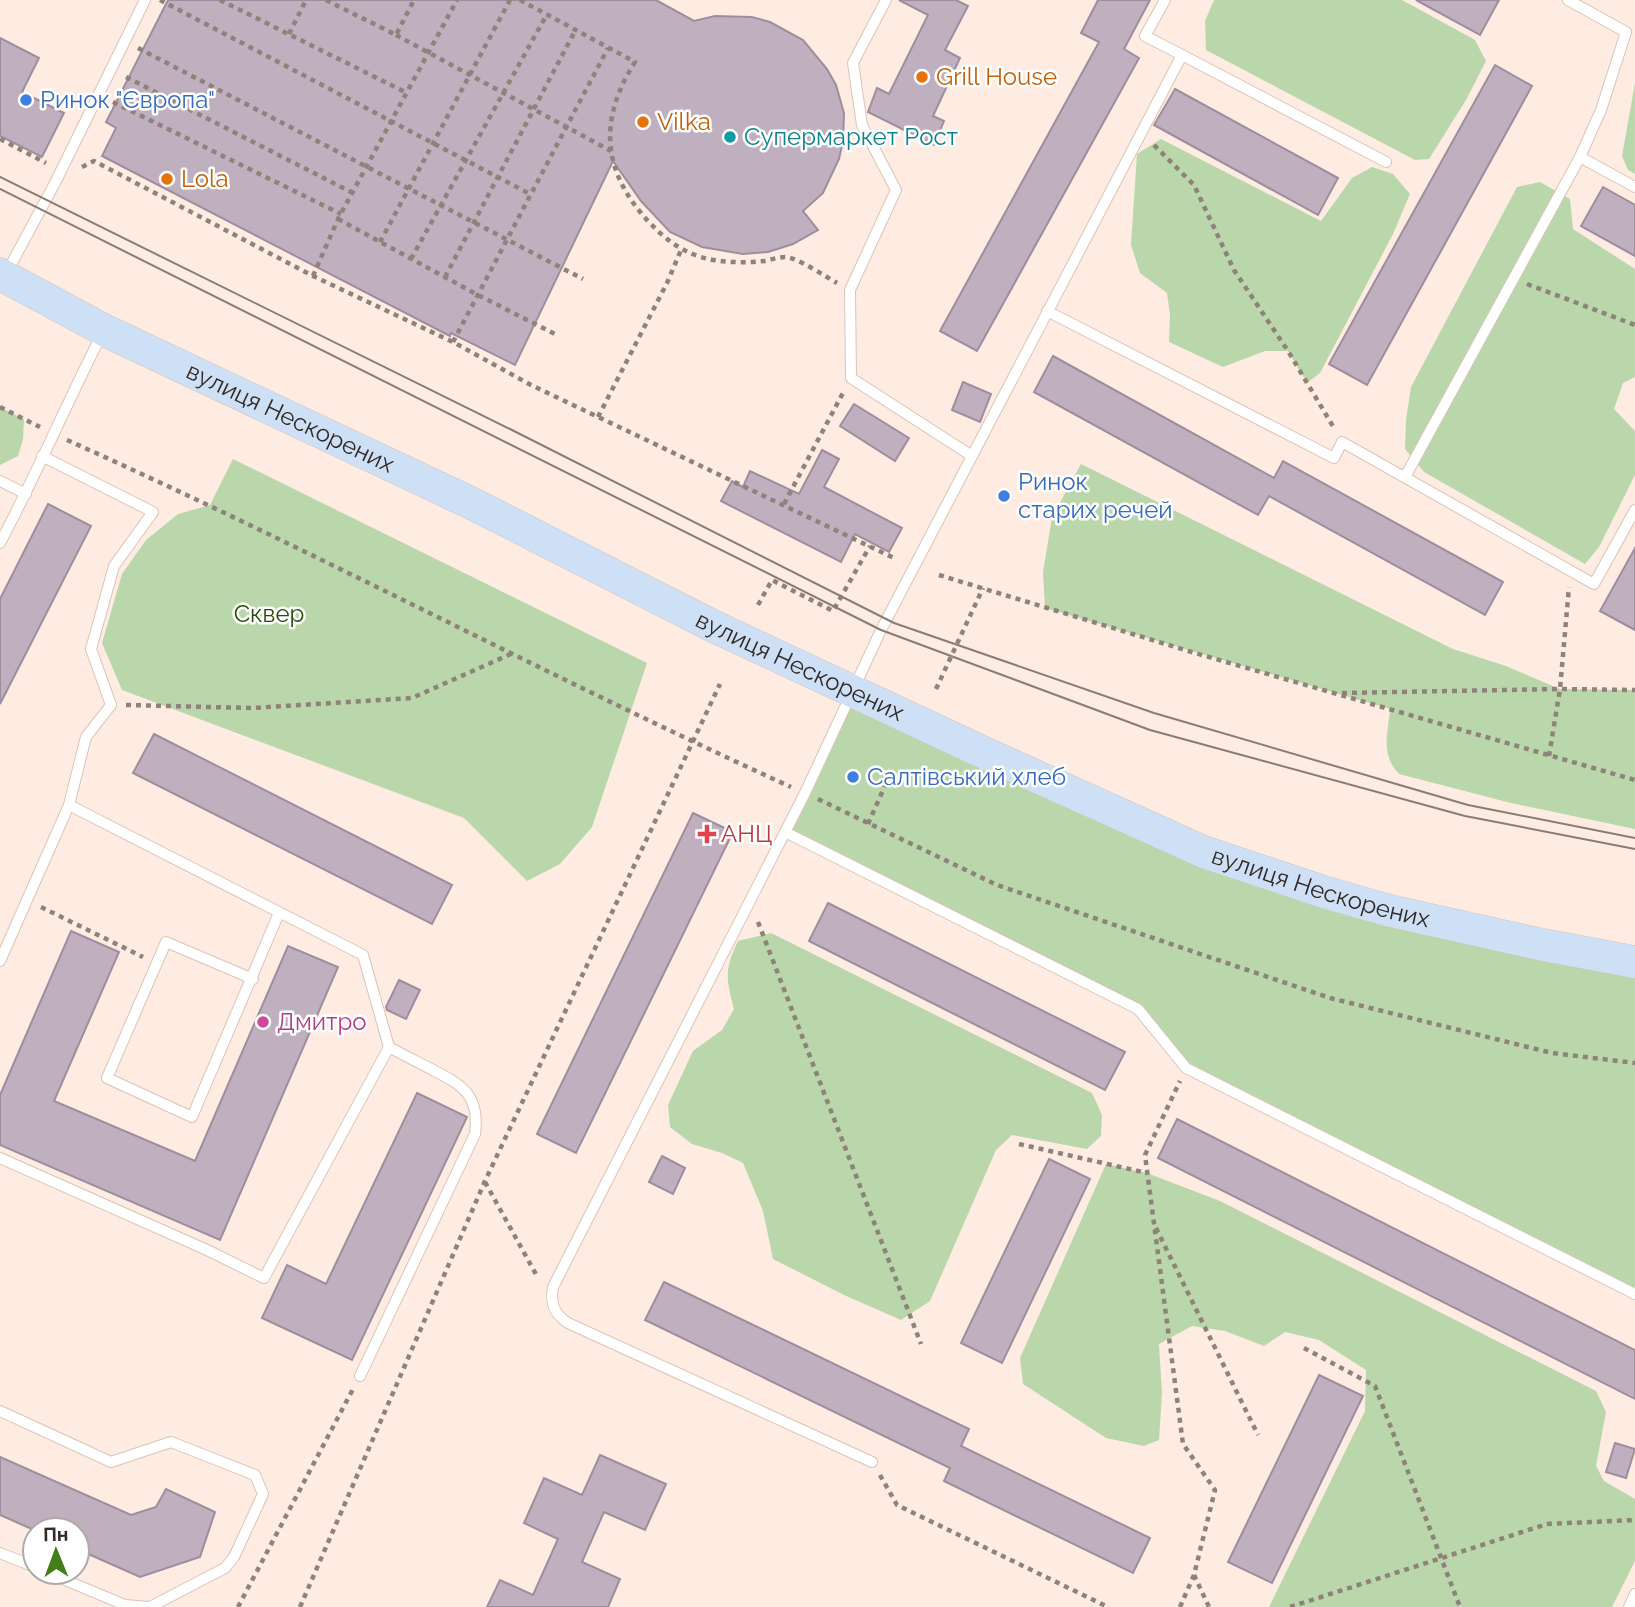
<svg xmlns="http://www.w3.org/2000/svg" width="1635" height="1607" viewBox="0 0 1635 1607" font-family="Raleway,sans-serif">
  <style>
    .green { fill: #b9d7aa }
    .building { fill: #bfafbf; stroke: #9e8e9d; stroke-width: 2 }
    .lines { fill: none; stroke-linecap: round; stroke-linejoin: round }
    .lane-casing { stroke: #d9c4b8; stroke-width: 12 }
    .secondary-casing { stroke: #d9c4b8; stroke-width: 33 }
    .path { stroke: #8e827b; stroke-width: 4.5; stroke-dasharray: 5 5; stroke-linecap: butt }
    .lane { stroke: #fff; stroke-width: 10 }
    .secondary { stroke: #cde0f5; stroke-width: 32 }
    .tram { stroke: #887c75; stroke-width: 2 }
    .food-dot { fill: #e8710a; stroke: #fff; stroke-width: 2.5 }
    .shop-dot { fill: #3f7fe0; stroke: #fff; stroke-width: 2.5 }
    .culture-dot { fill: #0f9aa8; stroke: #fff; stroke-width: 2.5 }
    .health-dot { fill: #e0444e; stroke: #fff; stroke-width: 2.5 }
    .hotel-dot { fill: #d1479c; stroke: #fff; stroke-width: 2.5 }
    .labels { text-anchor: middle; stroke-width: 5; stroke-linejoin: round; paint-order: stroke }
    .food-label { font-size: 24px; fill: #c56008; stroke: #fff; text-anchor: start }
    .shop-label { font-size: 24px; fill: #366cbe; stroke: #fff; text-anchor: start }
    .culture-label { font-size: 24px; fill: #0d838f; stroke: #fff; text-anchor: start }
    .street-label { font-size: 24px; fill: #322a26; stroke: #fff }
    .park-label { font-size: 24px; fill: #264c06; stroke: #fff }
    .health-label { font-size: 24px; fill: #be3a42; stroke: #fff; text-anchor: start }
    .hotel-label { font-size: 24px; fill: #b23c85; stroke: #fff; text-anchor: start }
  </style>
  <rect width="100%" height="100%" fill="#feece2"/>
  <!-- green -->
  <g class="green">
    <polygon points="1214,0 1402,0 1475,40 1486,61 1466,100 1429,159 1415,160 1206,50 1205,21"/>
    <polygon points="1635,83 1635,174 1628,170 1622,156"/>
    <polygon points="1161,139 1321,221 1352,178 1372,167 1393,174 1410,194 1393,234 1320,373 1307,383 1288,351 1265,351 1223,367 1169,342 1170,315 1167,293 1140,273 1131,245 1137,154"/>
    <polygon points="1540,182 1570,199 1573,229 1635,269 1635,377 1623,383 1614,409 1635,431 1635,475 1599,547 1585,564 1424,472 1405,449 1406,420 1411,387 1517,187"/>
    <polygon points="0,407 24,419 23,439 18,456 0,465"/>
    <polygon points="233,459 647,663 592,827 560,864 527,881 464,818 122,690 102,643 122,574 146,540 178,514 210,505"/>
    <path d="M 1081,464 L 1453,649 L 1506,666 L 1560,689 L 1635,690 L 1635,829 L 1511,803 L 1399,774 C 1380,754 1388,734 1390,709 L 1045,608 L 1043,572 L 1052,517 Z"/>
    <polygon points="853,691 1204,852 1635,962 1635,1294 1186,1068 1138,1009 785,832"/>
    <path d="M 771,933 L 1092,1093 L 1102,1115 L 1101,1136 L 1087,1149 L 1012,1135 L 996,1150 L 930,1301 L 901,1320 L 844,1295 L 773,1259 L 763,1211 L 743,1163 L 722,1153 L 692,1144 L 670,1127 L 668,1105 L 693,1051 L 722,1030 L 734,1009 C 726,979 724,970 738,941 Z"/>
    <polygon points="1106,1164 1147,1173 1220,1201 1596,1391 1606,1412 1596,1466 1604,1481 1635,1499 1635,1561 1612,1607 1269,1607 1365,1411 1366,1370 1319,1340 1285,1332 1264,1346 1225,1331 1192,1326 1159,1344 1162,1393 1159,1440 1144,1446 1106,1438 1023,1384 1020,1358"/>
  </g>
  <!-- building -->
  <g class="building">
    <polygon points="168,0 656,0 694,21 715,16 752,17 770,22 803,40 827,69 836,85 844,113 843,141 839,159 823,193 803,211 818,230 793,244 768,252 743,254 702,247 670,232 641,201 613,161 515,365 451,333 450,336 102,156 116,128 106,122"/>
    <polygon points="899,0 956,0 968,6 945,50 960,58 933,116 944,121 934,145 868,112 877,88 889,94 928,15"/>
    <polygon points="1098,0 1150,0 1124,49 1139,58 977,351 940,331 1099,42 1081,33"/>
    <polygon points="1416,0 1499,0 1480,35"/>
    <polygon points="0,38 39,58 22,92 64,113 42,157 0,136"/>
    <polygon points="1495,65 1532,86 1367,385 1329,364"/>
    <polygon points="1175,89 1338,178 1318,215 1154,125"/>
    <polygon points="1603,187 1635,205 1635,256 1581,226"/>
    <polygon points="1053,356 1274,478 1283,461 1503,582 1485,615 1269,496 1258,515 1034,392"/>
    <polygon points="963,382 991,394 980,422 952,410"/>
    <polygon points="854,404 909,438 895,461 840,426"/>
    <polygon points="822,450 839,459 824,487 902,528 889,552 855,534 841,562 721,501 732,481 743,487 750,471 799,494"/>
    <polygon points="48,504 91,526 0,704 0,599"/>
    <polygon points="1635,548 1635,630 1600,611"/>
    <polygon points="154,734 452,885 432,924 133,773"/>
    <polygon points="693,813 733,832 576,1153 537,1134"/>
    <polygon points="828,903 1125,1052 1105,1090 809,941"/>
    <polygon points="71,931 119,952 54,1101 195,1161 288,946 338,967 220,1240 0,1145 0,1095"/>
    <polygon points="399,980 420,990 406,1019 387,1010 386,1007"/>
    <polygon points="417,1093 467,1117 352,1360 262,1318 287,1265 326,1284"/>
    <polygon points="1177,1119 1635,1350 1635,1399 1158,1158"/>
    <polygon points="662,1156 685,1168 673,1194 649,1182"/>
    <polygon points="1049,1159 1090,1179 1002,1363 961,1343"/>
    <polygon points="664,1282 969,1429 961,1446 1150,1538 1133,1573 944,1481 950,1468 645,1320"/>
    <polygon points="1319,1375 1363,1396 1272,1583 1228,1562"/>
    <polygon points="1615,1443 1635,1449 1626,1478 1606,1472"/>
    <polygon points="600,1455 666,1484 645,1530 604,1512 582,1562 620,1579 608,1607 487,1607 500,1580 533,1595 558,1539 524,1523 544,1478 582,1495"/>
    <polygon points="0,1457 131,1515 156,1507 166,1489 215,1512 200,1557 140,1577 77,1549 77,1530 34,1530 0,1515"/>
  </g>
  <g class="lines">
    <defs>
      <g id="lane">
        <polyline points="886,0 853,63 862,125 896,190 850,290 851,378 972,456"/>
        <polyline points="1182,55 1386,162"/>
        <polyline points="1580,157 1635,187"/>
        <polyline points="6,274 56,181 145,0"/>
        <polyline points="1047,311 1334,458 1342,442 1594,584 1635,510"/>
        <polyline points="1405,477 1580,157 1601,110 1626,32 1568,0"/>
        <polyline points="0,481 26,494"/>
        <path d="M 0,543 C 37,474 67,402 103,332"/>
        <path d="M 69,805 L 363,955 L 389,1047 C 403,1055 418,1062 433,1070 C 464,1086 480,1096 475,1134 L 360,1376"/>
        <polyline points="785,832 1138,1009 1186,1068 1635,1294"/>
        <polyline points="0,961 69,805 86,737 111,705 91,649 114,566 153,512 42,456"/>
        <polyline points="253,979 166,942 107,1078 192,1117 279,913"/>
        <polyline points="0,1158 207,1250 264,1278 389,1047"/>
        <polyline points="0,1411 111,1462 171,1442 255,1475 263,1494 234,1557 225,1568 150,1607"/>
        <path d="M 872,1462 L 568,1323 C 554,1314 550,1303 553,1287 L 805,793 L 881,630 L 1182,55 L 1145,36 L 1165,0"/>
        <polyline points="0,1553 35,1567"/>
        <polyline points="46,1572 125,1605 149,1607"/>
        <polyline points="1629,1607 1635,1594"/>
      </g>
      <g id="secondary">
        <path id="s1" d="M 0,274 L 104,330 L 471,503 L 711,625 L 989,755 L 1204,852 L 1321,891 L 1391,911 L 1539,944 L 1635,962"/>
      </g>
    </defs>
    <!-- lane casing -->
    <use href="#lane" class="lane-casing"/>
    <!-- secondary casing -->
    <use href="#secondary" class="secondary-casing"/>
    <!-- path -->
    <g class="path">
      <polyline points="160,0 530,194"/>
      <polyline points="220,0 407,93"/>
      <polyline points="326,0 396,35 414,0"/>
      <path d="M 520,0 L 635,62 C 598,120 602,172 649,222 C 664,238 679,250 701,257 C 721,263 744,263 764,261 C 771,260 778,257 785,257 C 797,257 826,277 837,283"/>
      <polyline points="289,34 306,0"/>
      <polyline points="396,35 611,151"/>
      <polyline points="138,48 583,279"/>
      <polyline points="126,77 353,193"/>
      <polyline points="113,102 341,214"/>
      <polyline points="0,139 46,163"/>
      <polyline points="1154,145 1194,185 1234,270 1288,351 1334,428"/>
      <polyline points="82,167 94,161 313,276 453,342 531,385 894,558"/>
      <polyline points="338,219 476,294 557,335"/>
      <polyline points="380,242 510,0"/>
      <polyline points="411,259 546,16"/>
      <polyline points="313,276 338,219 457,0"/>
      <polyline points="445,277 575,31"/>
      <polyline points="1527,284 1635,325"/>
      <polyline points="453,342 608,48"/>
      <polyline points="0,407 40,427"/>
      <polyline points="598,417 667,283 681,250"/>
      <path d="M 67,440 C 311,549 547,676 791,787"/>
      <polyline points="784,504 844,391"/>
      <polyline points="939,575 1195,653 1635,780"/>
      <polyline points="758,605 772,580 833,611 870,546"/>
      <polyline points="936,689 983,588"/>
      <polyline points="1342,693 1560,689 1635,690"/>
      <polyline points="126,705 252,708 412,698 513,653"/>
      <polyline points="1549,756 1560,689 1569,587"/>
      <polyline points="818,799 997,885 1330,998 1552,1053 1635,1063"/>
      <polyline points="868,824 892,770"/>
      <polyline points="41,907 143,957"/>
      <polyline points="758,922 921,1344"/>
      <polyline points="1019,1144 1147,1173"/>
      <polyline points="485,1182 538,1278"/>
      <polyline points="1156,1228 1258,1435"/>
      <polyline points="1304,1348 1375,1386 1460,1607"/>
      <polyline points="880,1475 897,1505 1108,1607"/>
      <polyline points="1194,1575 1209,1607"/>
      <polyline points="238,1607 353,1389"/>
      <polyline points="300,1607 485,1181 720,684"/>
      <polyline points="1180,1607 1194,1575 1215,1490 1183,1444 1145,1155 1180,1081"/>
      <polyline points="1290,1607 1547,1524 1635,1520"/>
    </g>
    <!-- lane -->
    <use href="#lane" class="lane"/>
    <!-- secondary -->
    <use href="#secondary" class="secondary"/>
    <!-- tram -->
    <g class="tram">
      <polyline points="0,177 510,429 894,623 1154,713 1468,805 1635,838"/>
      <polyline points="0,189 881,630 1150,730 1465,816 1635,849"/>
    </g>
  </g>
  <!-- markers -->
  <g class="food-dot">
    <circle cx="922" cy="77" r="7"/>
    <circle cx="643" cy="122" r="7"/>
    <circle cx="167" cy="179" r="7"/>
  </g>
  <g class="shop-dot">
    <circle cx="26" cy="100" r="7"/>
    <circle cx="1004" cy="496" r="7"/>
    <circle cx="853" cy="777" r="7"/>
  </g>
  <circle class="culture-dot" cx="730" cy="137" r="7"/>
  <path class="health-dot" d="M703.5 823.5h7v7h7v7h-7v7h-7v-7h-7v-7h7z"/>
  <circle class="hotel-dot" cx="263" cy="1022" r="7"/>
  <g class="labels">
    <!-- food labels -->
    <g class="food-label">
      <text x="936" y="85">Grill House</text>
      <text x="657" y="130">Vilka</text>
      <text x="181" y="187">Lola</text>
    </g>
    <!-- shop labels -->
    <g class="shop-label">
      <text x="40" y="108">Ринок "Європа"</text>
      <text x="1018" y="490">Ринок<tspan x="1018" dy="28">старих речей</tspan></text>
      <text x="867" y="785">Салтівський хлеб</text>
    </g>
    <!-- culture labels -->
    <g class="culture-label">
      <text x="744" y="145">Супермаркет Рост</text>
    </g>
    <!-- street labels -->
    <g class="street-label">
      <text dy="8" stroke="none"><textPath href="#s1" startOffset="324">вулиця Нескорених</textPath></text>
      <text dy="8" stroke="none"><textPath href="#s1" startOffset="891">вулиця Нескорених</textPath></text>
      <text dy="8" stroke="none"><textPath href="#s1" startOffset="1458">вулиця Нескорених</textPath></text>
    </g>
    <!-- park labels -->
    <g class="park-label">
      <text x="269" y="622">Сквер</text>
    </g>
    <!-- health labels -->
    <g class="health-label">
      <text x="721" y="842">АНЦ</text>
    </g>
    <!-- hotel labels -->
    <g class="hotel-label">
      <text x="277" y="1030">Дмитро</text>
    </g>
  </g>
  <!-- north arrow -->
  <g transform="translate(56 1551) rotate(359)"><circle r="33" fill="#ffffff" stroke="#adaaa8" stroke-width="2"/>
  <path d="M0-5L12 26L0 18L-12 26Z" fill="#437e18"/>
  <text y="-10" font-size="19" font-weight="bold" text-anchor="middle" fill="#322a26">Пн</text>
  </g>
</svg>
